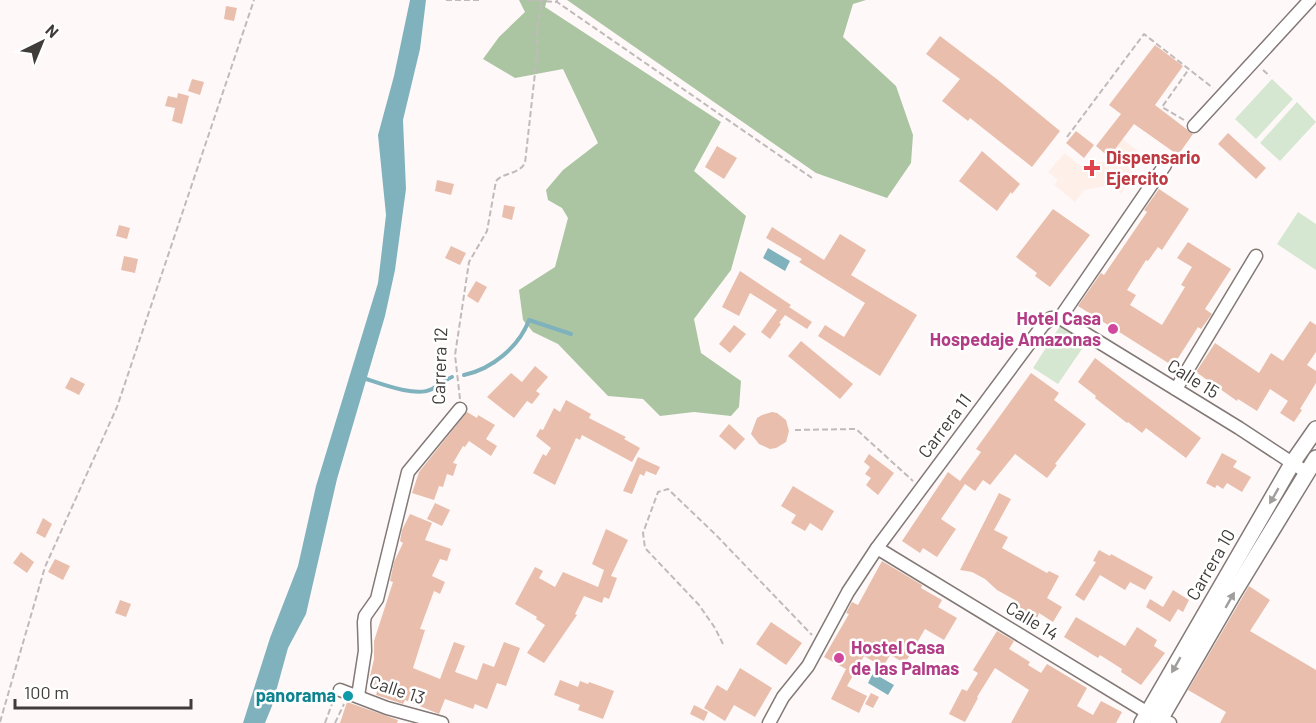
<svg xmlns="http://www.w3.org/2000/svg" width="1316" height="723" viewBox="0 0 1316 723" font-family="Barlow,sans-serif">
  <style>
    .built { fill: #feefe9 }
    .green { fill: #d5e7d0 }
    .forest { fill: #abc5a3 }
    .water { fill: #80b2bd }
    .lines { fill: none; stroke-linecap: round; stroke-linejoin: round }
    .stream { stroke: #80b2bd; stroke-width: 4 }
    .building { fill: #e9beac }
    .minor-casing { stroke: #837976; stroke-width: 15 }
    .major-casing { stroke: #837976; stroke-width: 18 }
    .path { stroke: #c0bbba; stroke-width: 2; stroke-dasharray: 6 3; stroke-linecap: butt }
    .minor { stroke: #fff; stroke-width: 12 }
    .major { stroke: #fff; stroke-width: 15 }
    .oneway { fill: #a09e9c }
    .health-dot { fill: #e0444e; stroke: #fff; stroke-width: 2 }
    .hotel-dot { fill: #d1479c; stroke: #fff; stroke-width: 2 }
    .culture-dot { fill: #0f9aa8; stroke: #fff; stroke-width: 2 }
    .labels { text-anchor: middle; stroke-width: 5; stroke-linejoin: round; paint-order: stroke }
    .health-label { font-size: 18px; font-weight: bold; fill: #be3a42; stroke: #fff; text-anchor: start }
    .hotel-label { font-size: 18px; font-weight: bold; fill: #b23c85; stroke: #fff; text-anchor: end }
    .street-label { font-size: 18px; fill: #403c3a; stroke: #fff }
    .culture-label { font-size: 18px; font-weight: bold; fill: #0d838f; stroke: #fff; text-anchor: end }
  </style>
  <rect width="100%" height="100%" fill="#fef9f8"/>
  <!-- built -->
  <polygon class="built" points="1122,139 1142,154 1130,170 1135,174 1121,194 1111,185 1084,190 1075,202 1054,185 1058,180 1048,172 1065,153 1080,166 1105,161"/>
  <!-- green -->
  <g class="green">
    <polygon points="1272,79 1293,99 1256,139 1235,119"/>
    <polygon points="1297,102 1316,122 1280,161 1260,143"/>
    <polygon points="1298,212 1316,224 1316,270 1277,244"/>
    <polygon points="1060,326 1086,343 1058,384 1033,368"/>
  </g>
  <!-- forest -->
  <g class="forest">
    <polygon points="519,0 547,0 545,7 721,122 694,171 746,216 731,270 694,319 701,353 741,381 739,407 731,416 694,412 660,416 643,399 608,396 558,344 533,332 523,320 519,290 555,267 568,218 562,208 548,200 546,190 563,170 598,143 563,69 515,78 483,59 499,37 525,12"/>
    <polygon points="567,0 866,0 853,4 843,37 896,86 913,135 911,163 887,198 816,173"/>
  </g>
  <!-- water -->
  <g class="water">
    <polygon points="410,0 426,0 420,49 403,120 406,189 395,270 385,316 337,479 306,614 288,648 272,706 265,723 243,723 270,638 298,566 316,486 378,283 386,215 378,135 394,76"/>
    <polygon points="768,248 790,261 785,271 763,258"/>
    <polygon points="873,673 894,685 888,695 868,683"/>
  </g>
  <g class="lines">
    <!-- stream -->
    <g class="stream">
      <path d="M 464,375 C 492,369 519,347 529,320 L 571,334"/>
      <path d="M 363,378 C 379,383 416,398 432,389 C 439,385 445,380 452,377"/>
    </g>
  </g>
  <!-- building -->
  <g class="building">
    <polygon points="226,6 237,8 234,21 224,19"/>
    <polygon points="940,36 998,80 1060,131 1032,167 970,118 968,121 942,101 960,79 926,54"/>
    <polygon points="1155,45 1183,66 1155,105 1193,134 1178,155 1134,124 1109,157 1096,146 1121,114 1109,105"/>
    <polygon points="192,79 204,82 200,95 188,91"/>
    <polygon points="178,93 189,96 182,124 172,121 175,108 165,106 168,96 177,98"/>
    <polygon points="1076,131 1094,145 1084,158 1066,143"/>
    <polygon points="1228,133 1266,168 1256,179 1218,144"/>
    <polygon points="717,146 737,158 724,179 705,167"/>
    <polygon points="982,151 1020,184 1012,194 1011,192 997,211 959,181"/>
    <polygon points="437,180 454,184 451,195 435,191"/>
    <polygon points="1159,189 1189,209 1162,250 1158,247 1148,261 1146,260 1127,290 1136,295 1130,305 1162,325 1185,287 1181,285 1192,267 1177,258 1188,242 1231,269 1205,309 1212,314 1201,329 1198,327 1173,366 1078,306 1101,273 1104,275 1147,212 1144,210"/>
    <polygon points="504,205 515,207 512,220 502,217"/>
    <polygon points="1053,209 1090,235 1050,287 1035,276 1037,273 1016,257"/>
    <polygon points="119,225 130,228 127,239 116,236"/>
    <polygon points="772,227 824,260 840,234 866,250 851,275 917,315 880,376 818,336 825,325 844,337 865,303 799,262 802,259 766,238"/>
    <polygon points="451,246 466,253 460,265 445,258"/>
    <polygon points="124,256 138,259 135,273 121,270"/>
    <polygon points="740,271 791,305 789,307 812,322 807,329 785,315 779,323 781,324 770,339 761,332 777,310 750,293 739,316 722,307"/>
    <polygon points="476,281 487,287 478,303 467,296"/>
    <polygon points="1310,321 1316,325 1316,352 1307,365 1316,371 1316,383 1300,409 1302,410 1294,422 1280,413 1288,401 1270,389 1257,411 1238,399 1237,401 1196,372 1215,343 1259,373 1271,353 1283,361"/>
    <polygon points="734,325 746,334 730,353 719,344"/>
    <polygon points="801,341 853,384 840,399 788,356"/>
    <polygon points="1095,358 1201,438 1186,458 1146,428 1142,433 1128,422 1127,423 1095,398 1096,396 1078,382"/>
    <polygon points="535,366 548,377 536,391 540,394 532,404 527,401 514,418 487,397 511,373 522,382"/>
    <polygon points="1031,373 1059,393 1054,400 1086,424 1055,464 1057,465 1047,478 1015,454 990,485 983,480 975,491 965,484 941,519 956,529 937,557 923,548 920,553 902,541 948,472 964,484 960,481 981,452 976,449"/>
    <polygon points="71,377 85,384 79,395 65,388"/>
    <polygon points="566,400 591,414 589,418 626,437 624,439 640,448 632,462 582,435 580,440 576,438 555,485 533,473 543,454 546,456 551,448 536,436 540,429 543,430 554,408 560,412"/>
    <polygon points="467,412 477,418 478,415 495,425 486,439 497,446 491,456 469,441 465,447 463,446 453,463 457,464 453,476 447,474 443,487 439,486 434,500 412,493 419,472"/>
    <polygon points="772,412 777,413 786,420 789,431 786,442 776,448 770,449 759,444 751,434 757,418 762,415"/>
    <polygon points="729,424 745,439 735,450 719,436"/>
    <polygon points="1222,453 1237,461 1233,467 1251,477 1242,492 1227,483 1223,489 1217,485 1215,488 1206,483"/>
    <polygon points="869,454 894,473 878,495 866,485 871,478 865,474 870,467 864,462"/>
    <polygon points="638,457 660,467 656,475 646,471 644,476 640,474 632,494 623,491"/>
    <polygon points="793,486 834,511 822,531 810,523 805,531 791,523 796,515 781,506"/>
    <polygon points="999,493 1011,499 994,530 1008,537 1002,548 1047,573 1049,571 1059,576 1047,598 1062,607 1053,622 1039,613 1037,618 1012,605 1015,600 997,590 985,579 972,572 960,570"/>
    <polygon points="435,503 450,510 442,526 427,519"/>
    <polygon points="410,514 432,523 425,540 451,549 447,561 440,559 432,576 445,582 440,594 434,591 420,629 425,630 413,668 440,679 454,642 465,646 455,672 477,680 483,663 494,667 504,642 520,648 506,686 497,683 487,709 475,704 473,709 445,699 439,714 405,700 403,704 376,695 378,688 368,685 374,659 374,641 393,582 390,581 394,562 403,543 400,541 402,530"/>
    <polygon points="43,518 52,524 45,538 36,533"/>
    <polygon points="606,529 628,540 611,576 617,578 609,599 604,597 602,603 584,596 575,614 577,615 544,663 527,653 545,625 536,619 537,617 515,604 535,567 543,571 539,578 555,587 563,572 598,587 604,570 592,564"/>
    <polygon points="1099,550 1110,556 1111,554 1153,577 1145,590 1130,582 1125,590 1100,575 1084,601 1075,595 1096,562 1093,561"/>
    <polygon points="21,552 34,562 27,573 13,563"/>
    <polygon points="55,559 70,566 63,580 48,572"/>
    <polygon points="882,561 922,585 921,588 942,600 938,607 957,618 944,640 925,629 905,663 890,655 883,667 864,656 847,686 867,696 859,713 831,699 846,669 824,657 849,614 846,613 852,602 858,605"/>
    <polygon points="1249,586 1270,600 1250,631 1316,670 1316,723 1220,723 1226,712 1188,690"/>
    <polygon points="1173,590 1189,600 1183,612 1178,609 1170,622 1146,607 1150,599 1163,607"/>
    <polygon points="120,600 131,604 126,617 115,613"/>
    <polygon points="1076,617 1125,646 1137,627 1157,640 1154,646 1165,653 1141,685 1121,672 1122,669 1100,655 1098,658 1064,637"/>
    <polygon points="771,622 802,643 786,665 756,644"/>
    <polygon points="997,631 1014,641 1009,649 1030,662 1028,665 1041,673 1047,664 1087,688 1077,706 1093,715 1101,701 1122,712 1116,723 1011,723 1029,690 995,668 977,697 978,698 965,722 949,714 962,689 967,691 978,673 973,670"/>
    <polygon points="740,668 772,688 755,717 734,705 725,721 704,708 717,685 727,691"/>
    <polygon points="560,680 578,687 580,681 588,684 589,682 614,691 603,719 578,710 580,705 554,695"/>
    <polygon points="871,693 879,697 873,708 865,704"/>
    <polygon points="347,702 398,720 397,723 340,723"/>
    <polygon points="694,705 708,712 704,721 690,714"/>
  </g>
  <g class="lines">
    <defs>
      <g id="minor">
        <polyline points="1194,126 1310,0"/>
        <polyline points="1060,318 1239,428 1306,472"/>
        <polyline points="1176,389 1256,256"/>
        <polyline points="877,548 1148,713 1170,723"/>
        <polyline points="340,690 387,708 442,723"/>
        <polyline points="358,696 365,651 364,622 365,616 377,599 408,472 460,409"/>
        <polyline points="769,723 783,697 808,666 848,592 877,548 1043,325 1051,318 1060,318 1165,165"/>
      </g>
      <g id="major">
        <polyline points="1142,723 1293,462 1316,429"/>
        <polyline points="1158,723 1233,594 1316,458"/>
      </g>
    </defs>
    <!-- minor casing -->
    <use href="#minor" class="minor-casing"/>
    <!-- major casing -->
    <use href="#major" class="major-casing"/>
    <!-- path -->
    <g class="path">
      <polyline points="446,0 480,0"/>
      <polyline points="528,0 557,2"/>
      <polyline points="557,0 557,2 812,178"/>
      <polyline points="1263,70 1270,76"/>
      <polyline points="1184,120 1162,107 1189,69"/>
      <polyline points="1067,137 1144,34 1213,88"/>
      <path d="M 460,399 L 455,355 L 469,262 L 487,231 L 496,181 C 504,172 518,175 525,163 L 537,55 L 537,27 L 542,1"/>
      <polyline points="795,430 856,429 913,481"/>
      <polyline points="723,644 715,628 699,605 645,548 643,533 658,492 668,489 716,535 812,635"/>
      <polyline points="0,722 45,567 117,407 254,0"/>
      <polyline points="325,723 333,701"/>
      <polyline points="335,723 344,704"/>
    </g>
    <!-- minor -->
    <use href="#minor" class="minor"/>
    <!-- major -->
    <use href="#major" class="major"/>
  </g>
  <!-- one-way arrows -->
  <defs><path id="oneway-solid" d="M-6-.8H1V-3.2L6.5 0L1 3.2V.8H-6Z" transform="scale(1.5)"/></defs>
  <g class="oneway">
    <use href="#oneway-solid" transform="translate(1274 496) rotate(120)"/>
    <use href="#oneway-solid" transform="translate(1230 600) rotate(-60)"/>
    <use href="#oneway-solid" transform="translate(1176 665) rotate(120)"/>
  </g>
  <!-- markers -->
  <path class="health-dot" d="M1089 159h6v6h6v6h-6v6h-6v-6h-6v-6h6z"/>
  <g class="hotel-dot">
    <circle cx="1113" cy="329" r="6"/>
    <circle cx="839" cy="658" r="6"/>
  </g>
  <circle class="culture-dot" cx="348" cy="696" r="6"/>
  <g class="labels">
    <!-- health labels -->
    <g class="health-label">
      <text x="1106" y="164">Dispensario<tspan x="1106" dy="21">Ejercito</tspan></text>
    </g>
    <!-- hotel labels -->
    <g class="hotel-label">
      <text x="1101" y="325">Hotel Casa<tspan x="1101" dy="21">Hospedaje Amazonas</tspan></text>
      <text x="851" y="654" text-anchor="start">Hostel Casa<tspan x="851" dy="21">de las Palmas</tspan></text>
    </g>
    <!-- street labels -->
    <g class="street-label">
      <text transform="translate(440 366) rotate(-88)" y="6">Carrera 12</text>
      <text transform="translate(1193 379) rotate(32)" y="6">Calle 15</text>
      <text transform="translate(945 426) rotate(-53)" y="6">Carrera 11</text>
      <text transform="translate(1211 565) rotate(-60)" y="6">Carrera 10</text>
      <text transform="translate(1032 621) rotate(31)" y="6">Calle 14</text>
      <text transform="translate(397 690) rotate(18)" y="6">Calle 13</text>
    </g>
    <!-- culture labels -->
    <g class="culture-label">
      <text x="336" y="702">panorama</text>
    </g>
  </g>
  <!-- north arrow -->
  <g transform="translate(42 42) rotate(43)" stroke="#ffffff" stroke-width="4.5" paint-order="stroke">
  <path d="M0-4.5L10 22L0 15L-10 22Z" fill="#403c3a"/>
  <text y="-9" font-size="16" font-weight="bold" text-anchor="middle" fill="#403c3a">N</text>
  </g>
  <!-- scale -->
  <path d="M15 699v9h176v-9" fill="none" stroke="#403c3a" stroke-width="3"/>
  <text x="24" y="699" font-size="18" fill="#403c3a" stroke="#ffffff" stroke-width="4.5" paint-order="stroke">100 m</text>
</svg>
